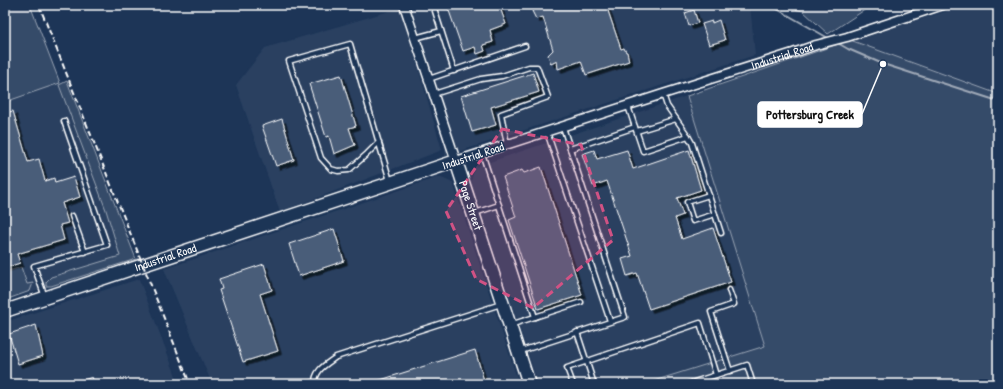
<svg xmlns="http://www.w3.org/2000/svg" width="1003" height="389" viewBox="0 0 1003 389" font-family="'Patrick Hand',sans-serif">
  <style>
    .built { fill: #2a4161 }
    .green { fill: #364b69; stroke: #9aa5b4 }
    .lines { fill: none; stroke-linecap: round; stroke-linejoin: round }
    .stream { stroke: #a0aab8; stroke-width: 2 }
    .building { fill: #4a5d79; stroke: #fff; filter: url(#shadow) }
    .lane-casing { stroke: #fff; stroke-width: 7 }
    .street-casing { stroke: #fff; stroke-width: 11 }
    .secondary-casing { stroke: #fff; stroke-width: 15 }
    .lane { stroke: #1d3557; stroke-width: 4 }
    .street { stroke: #1d3557; stroke-width: 8 }
    .secondary { stroke: #1d3557; stroke-width: 12 }
    .rail { stroke: #fff; stroke-width: 2; stroke-dasharray: 6 3; stroke-linecap: butt }
    .marked { fill: #d15284; fill-opacity: 0.2; stroke: #d15284; stroke-width: 3; stroke-dasharray: 8 5; stroke-linejoin: round }
    .labels { text-anchor: middle; stroke-width: 3; stroke-linejoin: round; paint-order: stroke }
    .street-label { font-size: 12px; fill: #fff; stroke: #1d3557 }
    .leader { fill: none; stroke: #fff; stroke-width: 1.5 }
    .callout-dot { fill: #fff; stroke: #1d3557; stroke-width: 1.5 }
    .callout { fill: #fff; stroke: #fff; stroke-width: 1.5 }
    .callout-label { font-size: 13px; text-anchor: middle; font-weight: bold; fill: #111 }
  </style>
  <defs>
    <filter id="shadow"><feDropShadow dx="3.5" dy="3.5" stdDeviation="0" flood-color="#0009"/></filter>
  </defs>
  <rect width="100%" height="100%" fill="#1d3557"/>
  <filter id="ink" filterUnits="userSpaceOnUse"><feTurbulence type="fractalNoise" baseFrequency=".025" numOctaves="2"/><feDisplacementMap in="SourceGraphic" scale="8" xChannelSelector="R" yChannelSelector="G"/><feConvolveMatrix kernelMatrix="1 2 1 2 8 2 1 2 1" color-interpolation-filters="sRGB"/></filter>
  <g filter="url(#ink)">
    <!-- built -->
    <g class="built">
      <polygon points="399,5 750,5 755,55 445,156 445,145 406,26 442,150 280,212 236,85 265,48 400,8"/>
      <polygon points="968,5 998,5 998,94 850,40"/>
      <polygon points="60,83 136,259 5,301 5,101"/>
      <polygon points="687,96 765,346 644,384 538,384 471,182 475,167"/>
      <polygon points="439,177 453,183 519,384 212,384 164,269"/>
      <polygon points="139,279 179,384 5,384 5,322"/>
    </g>
    <!-- green -->
    <g class="green">
      <polygon points="5,5 30,5 60,83 5,102"/>
      <polygon points="775,5 868,5 869,7 828,34 803,11"/>
      <polygon points="850,40 998,94 998,384 644,384 765,346 687,96"/>
      <polygon points="67,81 136,259 51,286 46,286 46,282 51,277 120,256 106,210 59,85"/>
      <polygon points="21,267 27,284 33,283 30,291 5,300 5,294 7,293 5,286 5,272"/>
    </g>
    <g class="lines">
      <!-- stream -->
      <g class="stream">
        <polyline points="770,5 830,39"/>
        <polyline points="836,42 848,49 883,64 998,101"/>
      </g>
    </g>
    <!-- building -->
    <g class="building">
      <polygon points="447,5 499,5 506,24 490,30 493,42 483,45 485,51 477,54 475,47 463,51"/>
      <polygon points="539,5 606,5 621,49 624,48 626,52 627,52 629,61 586,75 581,61 558,69 557,61 551,64 548,55 553,50 543,17 536,19 532,11 540,7"/>
      <polygon points="694,10 698,23 689,26 685,13"/>
      <polygon points="719,20 725,40 709,45 702,24 712,21 712,23"/>
      <polygon points="533,73 539,92 491,107 496,125 472,132 461,96"/>
      <polygon points="341,75 356,126 349,128 355,145 334,154 329,136 326,137 309,84"/>
      <polygon points="13,111 28,162 39,159 45,181 54,178 55,183 74,177 80,197 62,203 68,223 60,225 64,240 17,254 20,263 5,268 5,113"/>
      <polygon points="282,119 294,160 276,166 262,126"/>
      <polygon points="594,150 597,159 627,150 633,169 689,150 701,190 677,198 683,215 675,218 682,239 713,228 731,282 649,309 637,273 627,276 622,259 632,256 607,181 593,186 582,154"/>
      <polygon points="541,167 582,295 538,309 509,220 516,217 503,177 522,170 524,173"/>
      <polygon points="334,229 344,261 299,276 289,244"/>
      <polygon points="264,264 272,290 260,294 278,351 243,362 219,290 222,289 219,279"/>
      <polygon points="36,325 43,356 18,364 9,334"/>
      <polygon points="475,350 485,384 372,384 371,383"/>
      <polygon points="92,377 95,384 76,384 76,383"/>
    </g>
    <g class="lines">
      <defs>
        <g id="lane">
          <polyline points="434,8 454,71"/>
          <polyline points="415,38 441,31"/>
          <polyline points="429,79 525,46"/>
          <polyline points="434,94 481,79 502,76 529,67 537,67 548,97 501,114 507,144"/>
          <polyline points="663,94 667,106 688,136 692,143 721,233"/>
          <polyline points="628,106 643,151 688,136"/>
          <polyline points="637,131 676,119"/>
          <polyline points="547,132 610,321"/>
          <polyline points="379,142 367,154 349,170 338,171 331,169 321,158 289,61 350,44 390,181"/>
          <polyline points="570,149 635,127"/>
          <polyline points="482,153 535,317"/>
          <polyline points="709,195 687,202 693,221 715,214"/>
          <polyline points="475,213 499,205"/>
          <polyline points="72,216 85,252"/>
          <polyline points="729,290 734,304 711,312 730,371"/>
          <polyline points="45,297 34,266 107,245 64,121"/>
          <polyline points="510,325 581,302"/>
          <polyline points="577,332 594,384"/>
          <polyline points="521,351 625,317 563,127"/>
          <path d="M 315,384 C 314,370 327,364 336,357 L 501,304"/>
          <polyline points="573,384 567,368 700,323 716,375"/>
          <polyline points="688,384 747,365 753,384"/>
        </g>
        <g id="street">
          <path id="s1" d="M 404,5 L 456,161 L 663,94 L 793,53 L 816,45 L 847,37 L 943,5"/>
        </g>
        <g id="secondary">
          <path id="s2" d="M 5,311 L 456,161 L 529,384"/>
        </g>
      </defs>
      <!-- lane casing -->
      <use href="#lane" class="lane-casing"/>
      <!-- street casing -->
      <use href="#street" class="street-casing"/>
      <!-- secondary casing -->
      <use href="#secondary" class="secondary-casing"/>
      <!-- lane -->
      <use href="#lane" class="lane"/>
      <!-- street -->
      <use href="#street" class="street"/>
      <!-- secondary -->
      <use href="#secondary" class="secondary"/>
      <!-- rail -->
      <polyline class="rail" points="39,5 143,265 190,384"/>
    </g>
  </g>
  <!-- marked area -->
  <path class="marked" d="M 502,129 L 581,145 L 613,240 L 533,308 L 476,279 L 446,211 Z"/>
  <g class="labels">
    <!-- street labels -->
    <g class="street-label">
      <text dy="4" stroke="none"><textPath href="#s1" startOffset="507">Industrial Road</textPath></text>
      <text transform="translate(473 156) rotate(-18)" y="4">Industrial Road</text>
      <text dy="4" stroke="none"><textPath href="#s2" startOffset="522">Page Street</textPath></text>
      <text dy="4" stroke="none"><textPath href="#s2" startOffset="169">Industrial Road</textPath></text>
    </g>
  </g>
  <!-- callouts -->
  <path class="leader" d="M883 64L862 114"/>
  <circle class="callout-dot" cx="883" cy="64" r="4"/>
  <rect class="callout" x="758" y="102" width="104" height="25" rx="4"/>
  <g class="callout-label">
    <text x="810" y="119">Pottersburg Creek</text>
  </g>
  <!-- margin -->
  <rect width="1003" height="389" fill="none" stroke="#1d3557" stroke-width="20"/>
  <rect x="10" y="10" width="983" height="369" fill="none" stroke="#fff" stroke-width="1.5" filter="url(#ink)"/>
</svg>
